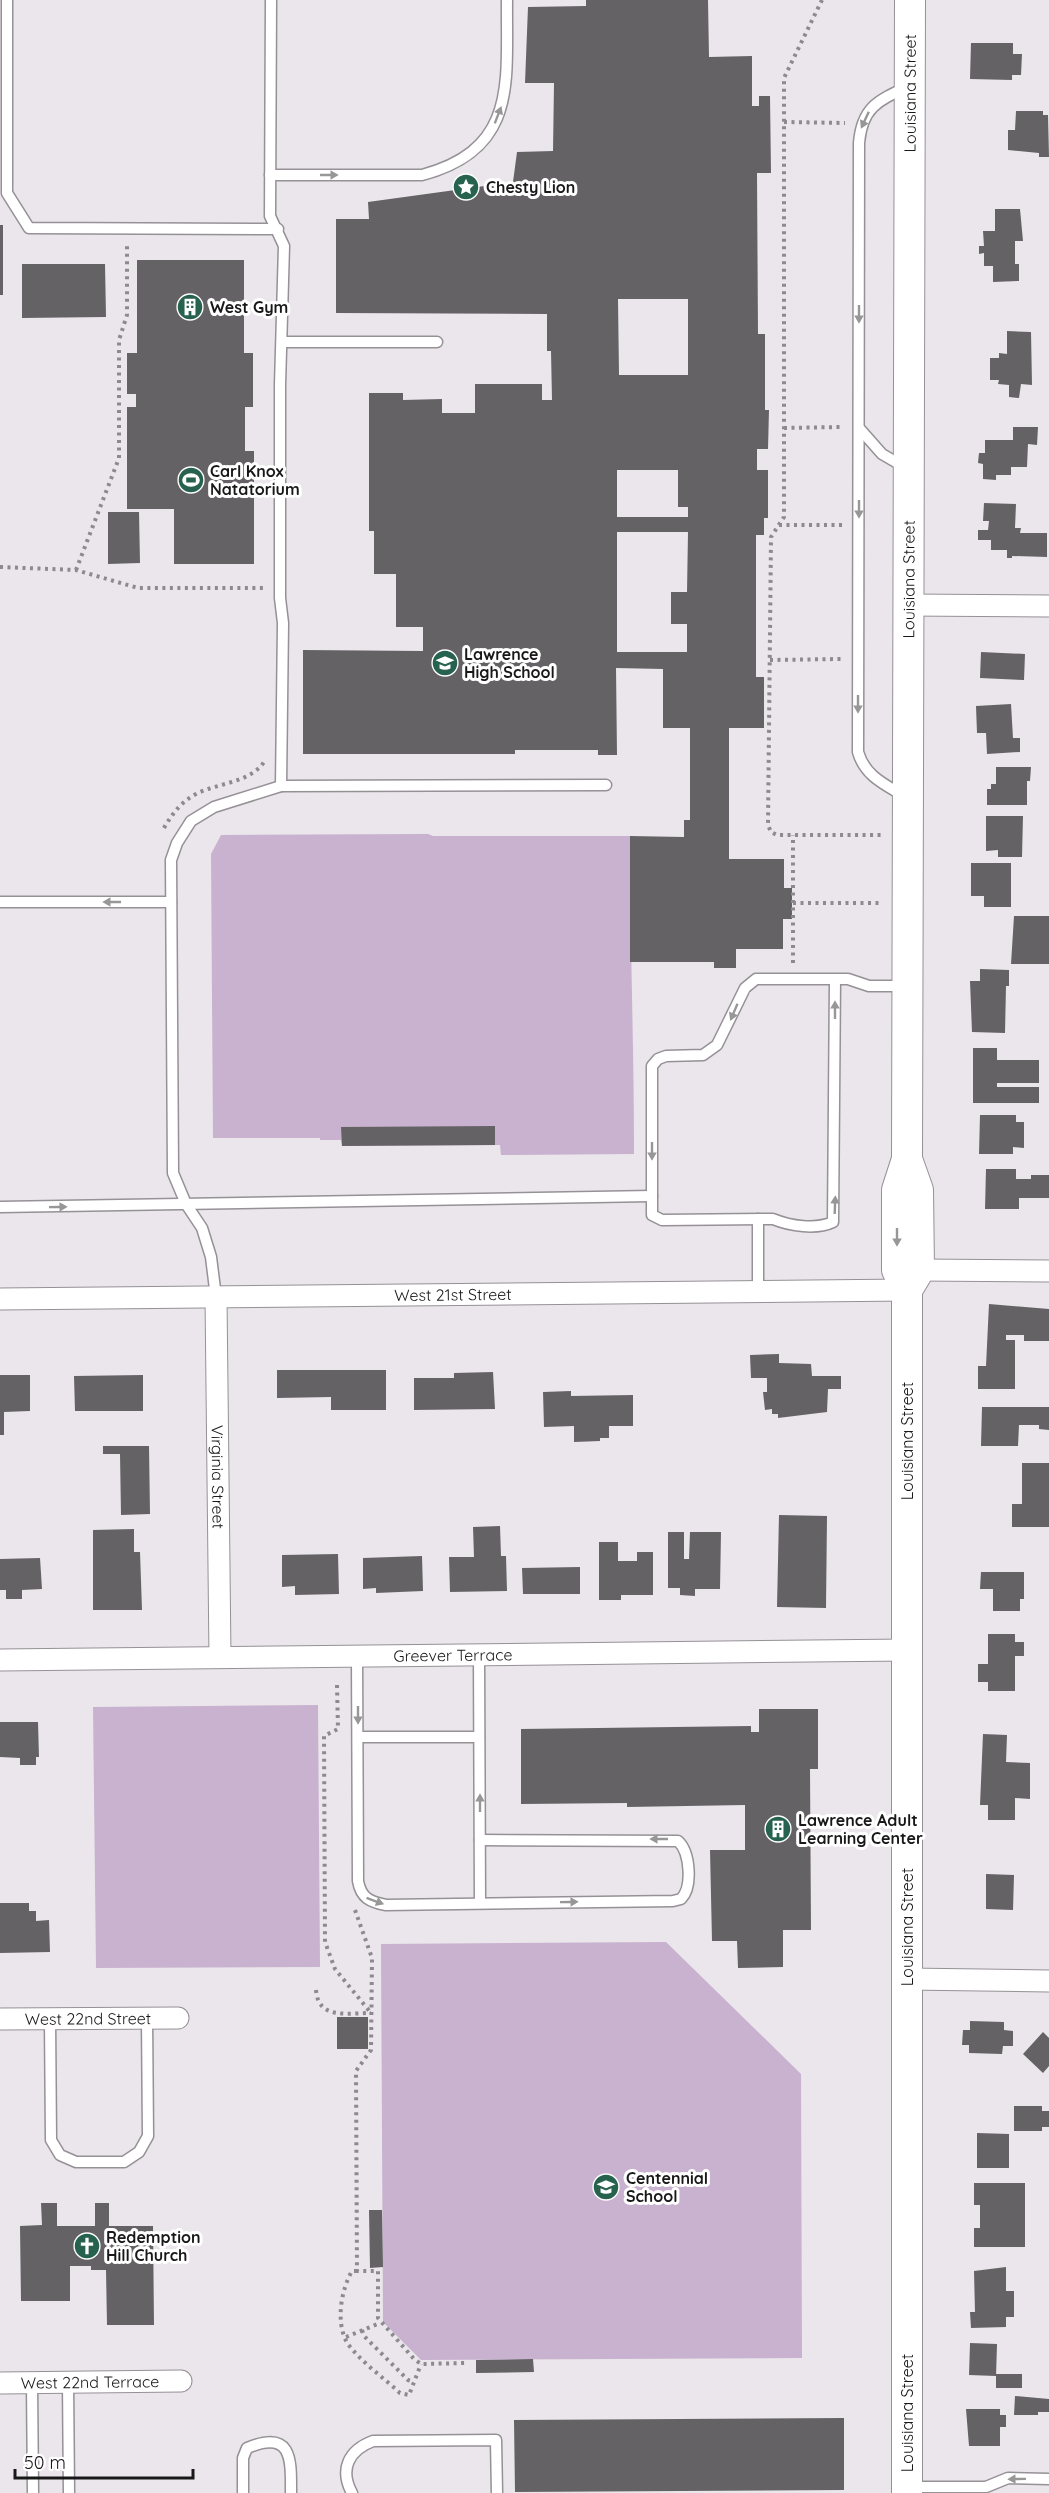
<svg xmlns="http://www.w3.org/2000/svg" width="1049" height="2493" viewBox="0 0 1049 2493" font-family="Quicksand,sans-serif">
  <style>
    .green { fill: #c8b2cf }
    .building { fill: #656266; fill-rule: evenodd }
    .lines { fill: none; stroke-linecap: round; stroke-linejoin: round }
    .service-casing { stroke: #959196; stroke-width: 13 }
    .minor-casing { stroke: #959196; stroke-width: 23 }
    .secondary-casing { stroke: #959196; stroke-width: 32 }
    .path { stroke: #8d8a8d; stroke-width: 4; stroke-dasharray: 3 4.5; stroke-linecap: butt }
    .service { stroke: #fff; stroke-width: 10 }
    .minor { stroke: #fff; stroke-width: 21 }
    .secondary { stroke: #fff; stroke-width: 30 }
    .oneway { fill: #989798 }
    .labels { text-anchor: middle; stroke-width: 6; stroke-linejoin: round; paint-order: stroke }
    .street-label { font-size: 16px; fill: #191819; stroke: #fff }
    .poi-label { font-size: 16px; font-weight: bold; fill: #191819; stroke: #fff; text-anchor: start }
  </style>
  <rect width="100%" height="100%" fill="#eae6eb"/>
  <!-- green -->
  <g class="green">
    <path d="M 428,834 L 433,836 L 630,836 C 630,942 634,1048 634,1154 L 501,1155 L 500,1145 L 342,1146 L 341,1140 L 320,1140 L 320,1138 L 213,1138 L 211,854 L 221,835 Z"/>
    <polygon points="318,1705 320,1967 96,1968 93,1707"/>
    <polygon points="666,1942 801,2074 802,2358 421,2360 383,2322 381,1944"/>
  </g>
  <!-- building -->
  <g class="building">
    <path d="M 586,0 L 708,0 L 709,57 L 752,56 L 752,106 L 759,106 L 759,96 L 770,96 L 771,173 L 757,173 L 758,334 L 765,334 L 765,410 L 769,410 L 768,449 L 757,449 L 757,470 L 768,470 L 768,518 L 764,518 L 764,535 L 756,535 L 756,677 L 764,677 L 764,728 L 729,728 L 729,859 L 784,859 L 784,888 L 792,888 L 792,919 L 783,919 L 783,949 L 736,949 L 736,968 L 714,968 L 714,962 L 630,962 L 630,836 L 684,837 L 684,820 L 690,820 L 690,728 L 663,728 L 663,669 L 616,668 L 617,755 L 598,755 L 598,750 L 515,750 L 515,754 L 303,754 L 303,650 L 423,651 L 423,627 L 396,627 L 396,574 L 374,574 L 374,531 L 369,531 L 369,393 L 403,393 L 403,400 L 442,399 L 442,413 L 475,413 L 475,384 L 542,384 L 542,400 L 552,400 L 551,351 L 547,351 L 547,314 L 336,313 L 336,219 L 369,219 L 368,202 L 513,182 L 517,152 L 553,151 L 554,83 L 525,83 L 528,7 L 586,6 ZM 618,299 L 688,299 L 688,375 L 619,375 ZM 617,470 L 678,470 L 678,507 L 688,507 L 688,517 L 617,517 ZM 617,532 L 688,532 L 687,592 L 671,592 L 671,624 L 687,624 L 687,652 L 617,652 Z"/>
    <polygon points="971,43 1013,43 1013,54 1022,54 1021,75 1012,75 1012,80 970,79"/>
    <polygon points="1016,111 1043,111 1043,115 1048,115 1049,157 1039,157 1039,153 1008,150 1008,130 1015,130"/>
    <polygon points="995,209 1020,209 1023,241 1015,241 1015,264 1019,264 1019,281 993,282 993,266 984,266 984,253 979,254 979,246 984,246 983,231 995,231"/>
    <rect x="0" y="225" width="3" height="70"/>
    <polygon points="137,260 244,260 244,353 253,353 253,407 245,407 245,451 254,451 254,564 174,564 174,509 127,509 127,407 136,407 136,394 127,394 127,353 137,353"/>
    <polygon points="22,264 105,264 106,317 22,318"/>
    <polygon points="1007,331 1031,332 1032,385 1021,384 1019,398 1009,397 1009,385 998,384 999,380 990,380 990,358 999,358 999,353 1007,354"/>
    <polygon points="1013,427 1038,427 1037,445 1028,444 1027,467 1011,467 1011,475 996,475 996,480 983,479 983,464 978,463 979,453 985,453 985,440 1013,440"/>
    <polygon points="984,503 1016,504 1015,528 1021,528 1020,533 1047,533 1047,557 1012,556 1012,558 1007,558 1007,550 991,550 991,540 978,540 978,530 988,530 989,521 983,521"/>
    <polygon points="108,512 139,512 140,563 108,564"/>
    <polygon points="981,652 1025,654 1024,680 980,678"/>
    <polygon points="1011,704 1013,738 1020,738 1020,752 987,754 986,733 977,733 976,706"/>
    <polygon points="996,767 1031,767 1030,781 1027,781 1027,805 987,805 987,789 991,789 991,784 996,784"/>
    <polygon points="986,816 1023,816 1022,857 998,857 998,850 986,851"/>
    <polygon points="971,863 1011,863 1011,907 984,907 984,896 971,896"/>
    <polygon points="1014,916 1049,916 1049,964 1011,964"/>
    <polygon points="980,969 1009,970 1009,986 1006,986 1005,1033 972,1032 970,981 980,981"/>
    <polygon points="973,1048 997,1048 997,1060 1039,1060 1039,1083 997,1083 997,1087 1039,1087 1039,1103 973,1103"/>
    <polygon points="980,1115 1016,1115 1016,1122 1024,1122 1024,1148 1013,1147 1013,1154 979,1154"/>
    <polygon points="495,1126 495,1145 342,1146 341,1127"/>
    <polygon points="986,1169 1016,1169 1016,1179 1031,1179 1031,1175 1049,1175 1049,1198 1019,1198 1019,1209 985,1209"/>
    <polygon points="989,1304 1049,1309 1049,1341 1024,1341 1024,1335 1006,1335 1006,1340 1015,1340 1015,1389 978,1389 978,1366 986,1366"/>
    <polygon points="779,1354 779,1363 811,1364 812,1376 841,1376 841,1389 828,1389 827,1412 778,1418 778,1414 772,1414 772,1409 765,1410 763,1392 767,1392 767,1378 751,1378 750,1355"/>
    <polygon points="277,1370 386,1370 386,1410 331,1410 331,1397 277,1398"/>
    <polygon points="493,1372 495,1409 414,1410 414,1378 454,1378 454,1373"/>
    <polygon points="0,1375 30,1375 30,1411 4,1412 4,1435 0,1435"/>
    <polygon points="143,1375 143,1411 75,1411 74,1376"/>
    <polygon points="571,1391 571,1396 633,1395 633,1426 609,1426 609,1438 600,1438 600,1441 574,1442 574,1426 544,1427 543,1392"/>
    <polygon points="982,1407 1049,1407 1049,1430 1039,1429 1039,1425 1019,1425 1018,1446 981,1446"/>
    <polygon points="103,1446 149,1446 150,1514 121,1515 120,1454 103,1454"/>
    <polygon points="1022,1463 1049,1463 1049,1527 1012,1527 1012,1504 1022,1504"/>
    <polygon points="779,1515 827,1516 826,1608 777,1607"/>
    <polygon points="500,1526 501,1556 506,1556 507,1591 450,1592 449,1557 474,1557 473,1527"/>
    <polygon points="134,1529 134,1552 140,1552 142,1610 93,1610 93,1530"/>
    <polygon points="668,1532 684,1532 684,1559 689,1559 690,1532 721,1532 720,1589 695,1589 695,1596 680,1595 680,1588 668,1588"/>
    <polygon points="599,1542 618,1542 618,1561 637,1561 637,1552 653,1552 653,1595 621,1595 621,1600 599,1600"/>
    <polygon points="338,1554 339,1594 295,1595 295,1586 282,1587 282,1555"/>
    <polygon points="422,1556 423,1591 376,1593 376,1588 363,1589 363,1558"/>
    <polygon points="40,1558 42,1589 22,1590 22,1599 6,1599 6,1590 0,1590 0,1559"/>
    <polygon points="580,1567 580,1594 523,1594 522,1568"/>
    <polygon points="981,1572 1024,1572 1024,1599 1020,1599 1020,1611 993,1611 993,1589 980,1589"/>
    <polygon points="988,1634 1015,1634 1015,1642 1024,1642 1024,1656 1015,1656 1015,1691 988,1691 988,1682 978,1682 978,1664 988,1664"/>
    <polygon points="759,1709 818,1709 818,1769 810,1769 811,1930 783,1930 783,1967 738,1968 737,1941 712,1941 710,1850 745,1850 745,1805 627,1807 627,1803 521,1804 521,1729 751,1726 751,1732 759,1732"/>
    <polygon points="0,1722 38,1722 39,1757 36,1757 36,1765 20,1765 20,1758 0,1757"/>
    <polygon points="983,1734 1007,1735 1006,1762 1030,1763 1030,1799 1015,1798 1015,1820 988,1820 988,1805 980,1805"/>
    <polygon points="986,1874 1014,1875 1013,1910 986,1909"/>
    <polygon points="0,1903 29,1903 29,1911 36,1911 36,1921 49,1920 50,1952 0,1953"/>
    <rect x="337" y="2017" width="31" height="32"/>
    <polygon points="970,2021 1004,2022 1004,2030 1013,2031 1013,2046 1003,2046 1002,2054 969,2053 969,2045 962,2045 963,2030 970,2030"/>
    <polygon points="1043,2032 1049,2038 1049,2066 1043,2073 1023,2054"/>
    <polygon points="1014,2106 1042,2106 1042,2111 1049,2111 1049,2127 1042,2127 1042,2131 1014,2131"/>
    <polygon points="977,2133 1009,2134 1009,2168 977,2168"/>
    <polygon points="974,2183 1025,2183 1025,2247 974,2247 974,2228 980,2228 980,2205 974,2205"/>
    <polygon points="41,2203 57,2203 57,2226 95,2226 95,2203 109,2203 109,2226 153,2226 154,2325 107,2325 106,2270 91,2270 91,2266 70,2266 70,2301 21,2301 20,2226 42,2225"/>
    <polygon points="369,2210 382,2210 383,2267 370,2268"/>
    <polygon points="1006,2267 1006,2291 1014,2291 1014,2317 1006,2317 1006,2327 971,2328 970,2312 975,2312 974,2271"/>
    <polygon points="970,2343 997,2344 996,2376 969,2375"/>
    <polygon points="533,2359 534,2372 476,2373 476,2360"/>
    <rect x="996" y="2374" width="26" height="14"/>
    <polygon points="1015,2396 1049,2399 1049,2412 1038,2412 1038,2415 1014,2415"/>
    <polygon points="966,2409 1000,2409 1000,2415 1006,2415 1006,2427 1000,2427 1000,2446 969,2446"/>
    <polygon points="844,2418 844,2490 515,2492 514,2420"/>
  </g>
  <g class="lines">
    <defs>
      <g id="service">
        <polyline points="7,0 7,193 29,228 278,229"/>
        <polyline points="271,0 270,216 284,246 280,385 280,598 283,623 281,786"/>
        <path d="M 270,175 L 422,175 C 519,149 506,81 507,0"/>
        <polyline points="283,342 437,342"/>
        <polyline points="859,428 882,454 906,468"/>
        <path d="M 904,796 C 884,784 865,776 858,752 L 859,143 C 862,108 877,101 907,87"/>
        <polyline points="0,902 171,902"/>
        <path d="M 835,979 L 833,1222 C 816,1230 790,1226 773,1219 L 662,1220 L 652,1215 L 652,1066 L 658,1059 L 666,1056 L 703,1055 L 717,1045 L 745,988 L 756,979 L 848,979 L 869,986 L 907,986"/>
        <polyline points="0,1207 652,1196"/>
        <polyline points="758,1291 758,1219"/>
        <polyline points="216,1297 211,1257 202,1228 186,1204 173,1173 171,860 177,843 191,821 214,807 281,786 606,785"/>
        <polyline points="479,1655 480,1903"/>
        <path d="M 357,1656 L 358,1881 C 361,1898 370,1902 386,1905 L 673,1901 L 681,1899 C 693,1887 690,1852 678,1841 L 480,1840"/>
        <polyline points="358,1737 479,1737"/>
        <polyline points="50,2019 51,2140 60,2155 76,2162 124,2162 139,2152 148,2136 147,2018"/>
        <polyline points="68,2382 69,2493"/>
        <polyline points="32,2383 33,2493"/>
        <polyline points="910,2487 986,2487 1008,2478 1049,2479"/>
        <path d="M 243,2493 L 243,2458 L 247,2448 C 293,2429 291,2460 291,2493"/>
        <path d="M 352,2493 C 339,2469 349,2450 373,2441 L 496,2440 L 497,2493"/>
      </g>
      <g id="minor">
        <polyline points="907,605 1049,606"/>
        <polyline points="919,1270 1049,1271"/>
        <path id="s1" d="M 216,1297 L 220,1657"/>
        <path id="s2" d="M 0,1299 L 907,1290"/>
        <path id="s3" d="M 0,1660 L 907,1650"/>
        <polyline points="907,1979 1049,1981"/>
        <path id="s4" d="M 0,2019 L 178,2018"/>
        <path id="s5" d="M 0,2383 L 181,2381"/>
      </g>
      <g id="secondary">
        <path id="s6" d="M 907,1290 L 919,1270 L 918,1190 L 907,1159 L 910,0"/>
        <polyline points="907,2493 907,1290 897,1270 897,1190 907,1159"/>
      </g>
    </defs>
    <!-- service casing -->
    <use href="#service" class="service-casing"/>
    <!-- minor casing -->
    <use href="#minor" class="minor-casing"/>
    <!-- secondary casing -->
    <use href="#secondary" class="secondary-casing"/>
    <!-- path -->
    <g class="path">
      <polyline points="822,0 784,78 784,517 771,537 768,825 771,832 777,835 881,835"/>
      <polyline points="784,122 845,123"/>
      <polyline points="784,428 843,427"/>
      <polyline points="779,525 843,525"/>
      <polyline points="0,567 76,570 138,588 264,588"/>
      <polyline points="76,570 119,458 119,340 127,315 127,244"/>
      <polyline points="770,660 841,659"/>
      <path d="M 164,828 C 172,814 181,802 196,794 C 217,783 250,783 264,762"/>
      <polyline points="793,903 882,903"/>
      <polyline points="793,963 793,835"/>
      <polyline points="337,1685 338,1729 324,1736 325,1942 335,1969 371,2013"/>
      <polyline points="355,1910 372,1958 371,2050 356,2071 357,2271 378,2271 378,2318 414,2359 421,2364 466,2363"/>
      <path d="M 316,1990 C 318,2020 348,2013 371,2013"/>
      <path d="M 357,2271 L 352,2271 C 341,2290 335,2324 348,2344 C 361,2362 384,2378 400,2393 L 409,2395 L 421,2364"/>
      <polyline points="362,2330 364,2336 408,2380 414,2382"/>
      <polyline points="346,2337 380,2323"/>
    </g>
    <!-- service -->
    <use href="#service" class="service"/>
    <!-- minor -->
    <use href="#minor" class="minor"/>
    <!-- secondary -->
    <use href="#secondary" class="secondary"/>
  </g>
  <!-- one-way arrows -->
  <defs><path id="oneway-solid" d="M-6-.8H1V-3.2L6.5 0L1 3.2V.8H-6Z" transform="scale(1.5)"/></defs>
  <g class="oneway">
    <use href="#oneway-solid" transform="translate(498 115) rotate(-69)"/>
    <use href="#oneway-solid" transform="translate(865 120) rotate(115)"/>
    <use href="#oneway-solid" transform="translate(329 175)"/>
    <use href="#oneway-solid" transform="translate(859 314) rotate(90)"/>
    <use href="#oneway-solid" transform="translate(859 509) rotate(90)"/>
    <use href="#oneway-solid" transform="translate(858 704) rotate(90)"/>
    <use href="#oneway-solid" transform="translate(112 902) rotate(180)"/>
    <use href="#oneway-solid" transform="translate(835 1010) rotate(-90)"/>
    <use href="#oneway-solid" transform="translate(734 1012) rotate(113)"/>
    <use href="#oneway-solid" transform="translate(652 1151) rotate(90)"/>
    <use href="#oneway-solid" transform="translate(835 1205) rotate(-88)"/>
    <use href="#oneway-solid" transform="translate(58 1207) rotate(-1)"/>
    <use href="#oneway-solid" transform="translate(897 1237) rotate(90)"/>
    <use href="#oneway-solid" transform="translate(358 1715) rotate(90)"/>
    <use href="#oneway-solid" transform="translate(480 1803) rotate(-90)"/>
    <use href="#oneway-solid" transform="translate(659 1839) rotate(180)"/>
    <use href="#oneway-solid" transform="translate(375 1901) rotate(20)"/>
    <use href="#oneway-solid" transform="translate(569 1902) rotate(-1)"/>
    <use href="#oneway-solid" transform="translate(1017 2479) rotate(179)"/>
  </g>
  <!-- icons -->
  <defs>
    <symbol id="sight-disc" viewBox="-11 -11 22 22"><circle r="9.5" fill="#26624e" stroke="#fff"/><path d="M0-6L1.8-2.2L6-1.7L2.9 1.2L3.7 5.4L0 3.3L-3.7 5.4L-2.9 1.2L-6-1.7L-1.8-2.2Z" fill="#fff"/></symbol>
    <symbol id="building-disc" viewBox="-11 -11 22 22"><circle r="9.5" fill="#26624e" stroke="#fff"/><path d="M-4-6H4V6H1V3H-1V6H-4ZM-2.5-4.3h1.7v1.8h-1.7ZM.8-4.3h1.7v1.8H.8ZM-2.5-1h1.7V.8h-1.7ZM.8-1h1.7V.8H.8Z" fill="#fff"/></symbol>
    <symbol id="stadium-disc" viewBox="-11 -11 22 22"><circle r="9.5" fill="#26624e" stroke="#fff"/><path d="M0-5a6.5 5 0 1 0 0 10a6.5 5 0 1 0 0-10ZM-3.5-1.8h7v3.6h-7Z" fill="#fff"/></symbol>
    <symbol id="school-disc" viewBox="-11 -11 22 22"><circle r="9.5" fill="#26624e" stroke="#fff"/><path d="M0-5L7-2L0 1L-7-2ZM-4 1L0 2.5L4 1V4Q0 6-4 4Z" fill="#fff"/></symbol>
    <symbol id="church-disc" viewBox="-11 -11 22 22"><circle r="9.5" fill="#26624e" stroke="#fff"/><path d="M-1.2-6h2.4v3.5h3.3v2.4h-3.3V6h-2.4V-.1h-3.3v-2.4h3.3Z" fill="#fff"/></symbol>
  </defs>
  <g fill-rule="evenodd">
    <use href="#sight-disc" x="451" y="172" width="30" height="30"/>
    <use href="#building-disc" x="175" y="292" width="30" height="30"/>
    <use href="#stadium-disc" x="176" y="465" width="30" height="30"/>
    <use href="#school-disc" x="430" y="648" width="30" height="30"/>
    <use href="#building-disc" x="763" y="1814" width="30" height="30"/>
    <use href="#school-disc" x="591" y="2172" width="30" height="30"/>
    <use href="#church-disc" x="72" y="2231" width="30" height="30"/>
  </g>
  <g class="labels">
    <!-- street labels -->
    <g class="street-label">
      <text dy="6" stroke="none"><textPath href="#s6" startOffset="1202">Louisiana Street</textPath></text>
      <text dy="6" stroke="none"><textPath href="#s6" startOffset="716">Louisiana Street</textPath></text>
      <text dy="6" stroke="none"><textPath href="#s2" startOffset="453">West 21st Street</textPath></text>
      <text transform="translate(907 1441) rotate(-90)" y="6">Louisiana Street</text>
      <text dy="6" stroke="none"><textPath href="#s1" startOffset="180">Virginia Street</textPath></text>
      <text dy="6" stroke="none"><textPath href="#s3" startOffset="453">Greever Terrace</textPath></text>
      <text transform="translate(907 1927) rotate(-90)" y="6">Louisiana Street</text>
      <text dy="6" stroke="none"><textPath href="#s4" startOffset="88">West 22nd Street</textPath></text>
      <text dy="6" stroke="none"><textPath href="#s5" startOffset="90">West 22nd Terrace</textPath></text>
      <text transform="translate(907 2413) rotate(-90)" y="6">Louisiana Street</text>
    </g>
    <!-- poi labels -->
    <g class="poi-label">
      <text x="486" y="193">Chesty Lion</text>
      <text x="210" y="313">West Gym</text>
      <text x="210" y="477">Carl Knox<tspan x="210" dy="18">Natatorium</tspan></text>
      <text x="464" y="660">Lawrence<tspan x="464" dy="18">High School</tspan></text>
      <text x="798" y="1826">Lawrence Adult<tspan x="798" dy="18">Learning Center</tspan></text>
      <text x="626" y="2184">Centennial<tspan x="626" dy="18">School</tspan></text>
      <text x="106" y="2243">Redemption<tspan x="106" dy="18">Hill Church</tspan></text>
    </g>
  </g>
  <!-- scale -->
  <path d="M15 2469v9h178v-9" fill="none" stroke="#191819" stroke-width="3"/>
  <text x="24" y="2469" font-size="18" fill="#191819" stroke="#ffffff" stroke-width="4.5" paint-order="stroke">50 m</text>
</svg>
